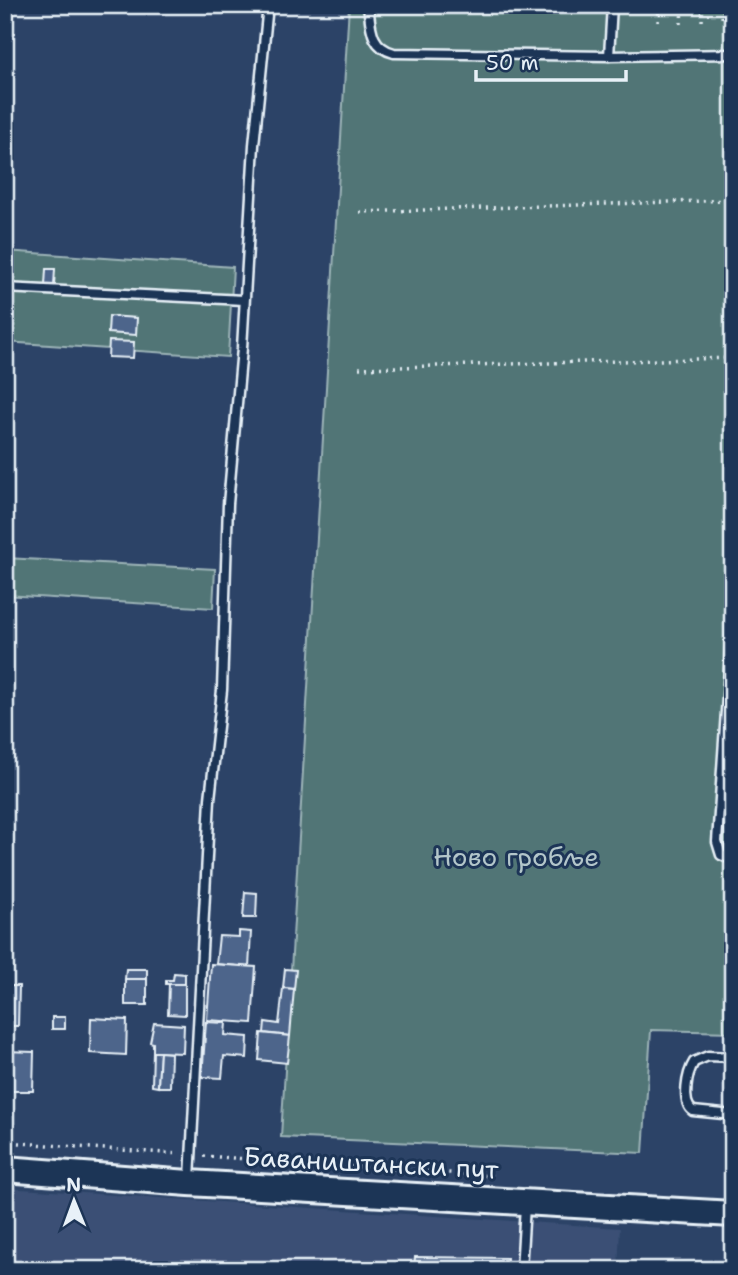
<svg xmlns="http://www.w3.org/2000/svg" width="738" height="1275" viewBox="0 0 738 1275" font-family="'Shantell Sans',sans-serif">
  <style>
    .built { fill: #3a5075 }
    .green { fill: #517576; stroke: #9cb3b7; stroke-width: 2 }
    .building { fill: #4e658b; stroke: #e8f1f8; stroke-width: 2 }
    .lines { fill: none; stroke-linecap: round; stroke-linejoin: round }
    .lane-casing { stroke: #e8f1f8; stroke-width: 13 }
    .primary-casing { stroke: #e8f1f8; stroke-width: 30 }
    .path { stroke: #e8f1f8; stroke-width: 3.5; stroke-dasharray: 2 5; stroke-linecap: butt }
    .lane { stroke: #1d3557; stroke-width: 8 }
    .primary { stroke: #1d3557; stroke-width: 24 }
    .labels { text-anchor: middle; stroke-width: 6; stroke-linejoin: round; paint-order: stroke }
    .park-label { font-size: 26px; fill: #b3c6ca; stroke: #1d3557 }
    .street-label { font-size: 26px; fill: #e8f1f8; stroke: #1d3557 }
  </style>
  <rect width="100%" height="100%" fill="#2c4367"/>
  <filter id="ink" filterUnits="userSpaceOnUse"><feTurbulence type="fractalNoise" baseFrequency=".0143" numOctaves="2"/><feDisplacementMap in="SourceGraphic" scale="14" xChannelSelector="R" yChannelSelector="G"/><feConvolveMatrix kernelMatrix="1 2 1 2 8 2 1 2 1" color-interpolation-filters="sRGB"/></filter>
  <g filter="url(#ink)">
    <!-- built -->
    <polygon class="built" points="5,1188 620,1228 618,1270 5,1270"/>
    <!-- green -->
    <g class="green">
      <polygon points="349,5 733,5 733,1032 651,1030 643,1153 281,1137"/>
      <polygon points="5,251 233,267 228,357 5,342"/>
      <polygon points="5,558 215,569 213,608 5,595"/>
    </g>
    <!-- building -->
    <g class="building">
      <polygon points="46,269 55,269 54,286 45,286"/>
      <polygon points="109,316 137,318 136,335 108,333"/>
      <polygon points="109,341 134,342 133,358 108,357"/>
      <polygon points="245,892 257,893 256,918 243,918"/>
      <polygon points="239,931 251,932 249,967 216,964 219,936 239,937"/>
      <polygon points="211,964 256,967 252,1023 207,1020"/>
      <polygon points="126,969 147,969 147,979 125,979"/>
      <polygon points="285,969 296,970 294,989 283,988"/>
      <polygon points="174,973 185,974 185,984 166,984 166,980 173,980"/>
      <rect x="125" y="979" width="22" height="26"/>
      <polygon points="169,984 185,984 185,1015 168,1014"/>
      <polygon points="5,986 19,986 18,1026 5,1026"/>
      <polygon points="283,988 294,989 290,1036 264,1033 265,1022 279,1024"/>
      <rect x="52" y="1017" width="13" height="12"/>
      <polygon points="91,1018 127,1020 126,1055 90,1053"/>
      <polygon points="206,1022 226,1023 225,1035 248,1037 247,1058 224,1056 222,1078 202,1077"/>
      <polygon points="154,1023 184,1025 183,1053 153,1052 153,1043 150,1042"/>
      <polygon points="261,1033 290,1036 287,1063 259,1060"/>
      <polygon points="5,1051 34,1052 33,1091 5,1091"/>
      <polygon points="153,1052 160,1052 158,1087 152,1086"/>
      <polygon points="160,1052 171,1053 170,1087 158,1087"/>
      <polygon points="415,1257 507,1258 506,1270 414,1270"/>
    </g>
    <g class="lines">
      <defs>
        <g id="lane">
          <path d="M 368,5 C 371,27 370,47 394,53 L 609,56 L 733,54"/>
          <polyline points="609,56 612,5"/>
          <polyline points="5,288 244,300"/>
          <polyline points="733,610 717,842 721,855 733,860"/>
          <path d="M 733,1057 L 708,1056 L 694,1062 C 687,1073 681,1103 693,1111 L 733,1115"/>
          <polyline points="190,1179 210,799 222,690 228,504 242,348 254,145 268,5"/>
          <polyline points="521,1270 525,1206"/>
        </g>
        <polyline id="primary" points="5,1169 189,1183 733,1214"/>
      </defs>
      <!-- lane casing -->
      <use href="#lane" class="lane-casing"/>
      <!-- primary casing -->
      <use href="#primary" class="primary-casing"/>
      <!-- path -->
      <g class="path">
        <polyline points="722,18 723,5"/>
        <polyline points="702,21 703,5"/>
        <polyline points="658,22 659,5"/>
        <polyline points="681,24 682,5"/>
        <polyline points="360,212 733,200"/>
        <polyline points="359,368 733,358"/>
        <polyline points="5,1142 179,1154"/>
        <polyline points="204,1156 493,1176"/>
      </g>
      <!-- lane -->
      <use href="#lane" class="lane"/>
      <!-- primary -->
      <use href="#primary" class="primary"/>
    </g>
  </g>
  <g class="labels">
    <!-- park labels -->
    <g class="park-label">
      <text x="516" y="866">Ново гробље</text>
    </g>
    <!-- street labels -->
    <g class="street-label">
      <text transform="translate(371 1163) rotate(3)" y="9">Баваништански пут</text>
    </g>
  </g>
  <!-- margin -->
  <rect width="738" height="1275" fill="none" stroke="#1d3557" stroke-width="28"/>
  <rect x="14" y="14" width="710" height="1247" fill="none" stroke="#e8f1f8" stroke-width="2.5" filter="url(#ink)"/>
  <!-- north arrow -->
  <g transform="translate(74 1201) rotate(359)" stroke="#1d3557" stroke-width="5" paint-order="stroke">
  <path d="M0-5L12 26L0 18L-12 26Z" fill="#e8f1f8"/>
  <text y="-10" font-size="19" font-weight="bold" text-anchor="middle" fill="#e8f1f8">N</text>
  </g>
  <!-- scale -->
  <path d="M476 70v10h150v-10" fill="none" stroke="#e8f1f8" stroke-width="3.5"/>
  <text x="486" y="70" font-size="21" fill="#e8f1f8" stroke="#1d3557" stroke-width="5" paint-order="stroke">50 m</text>
</svg>
